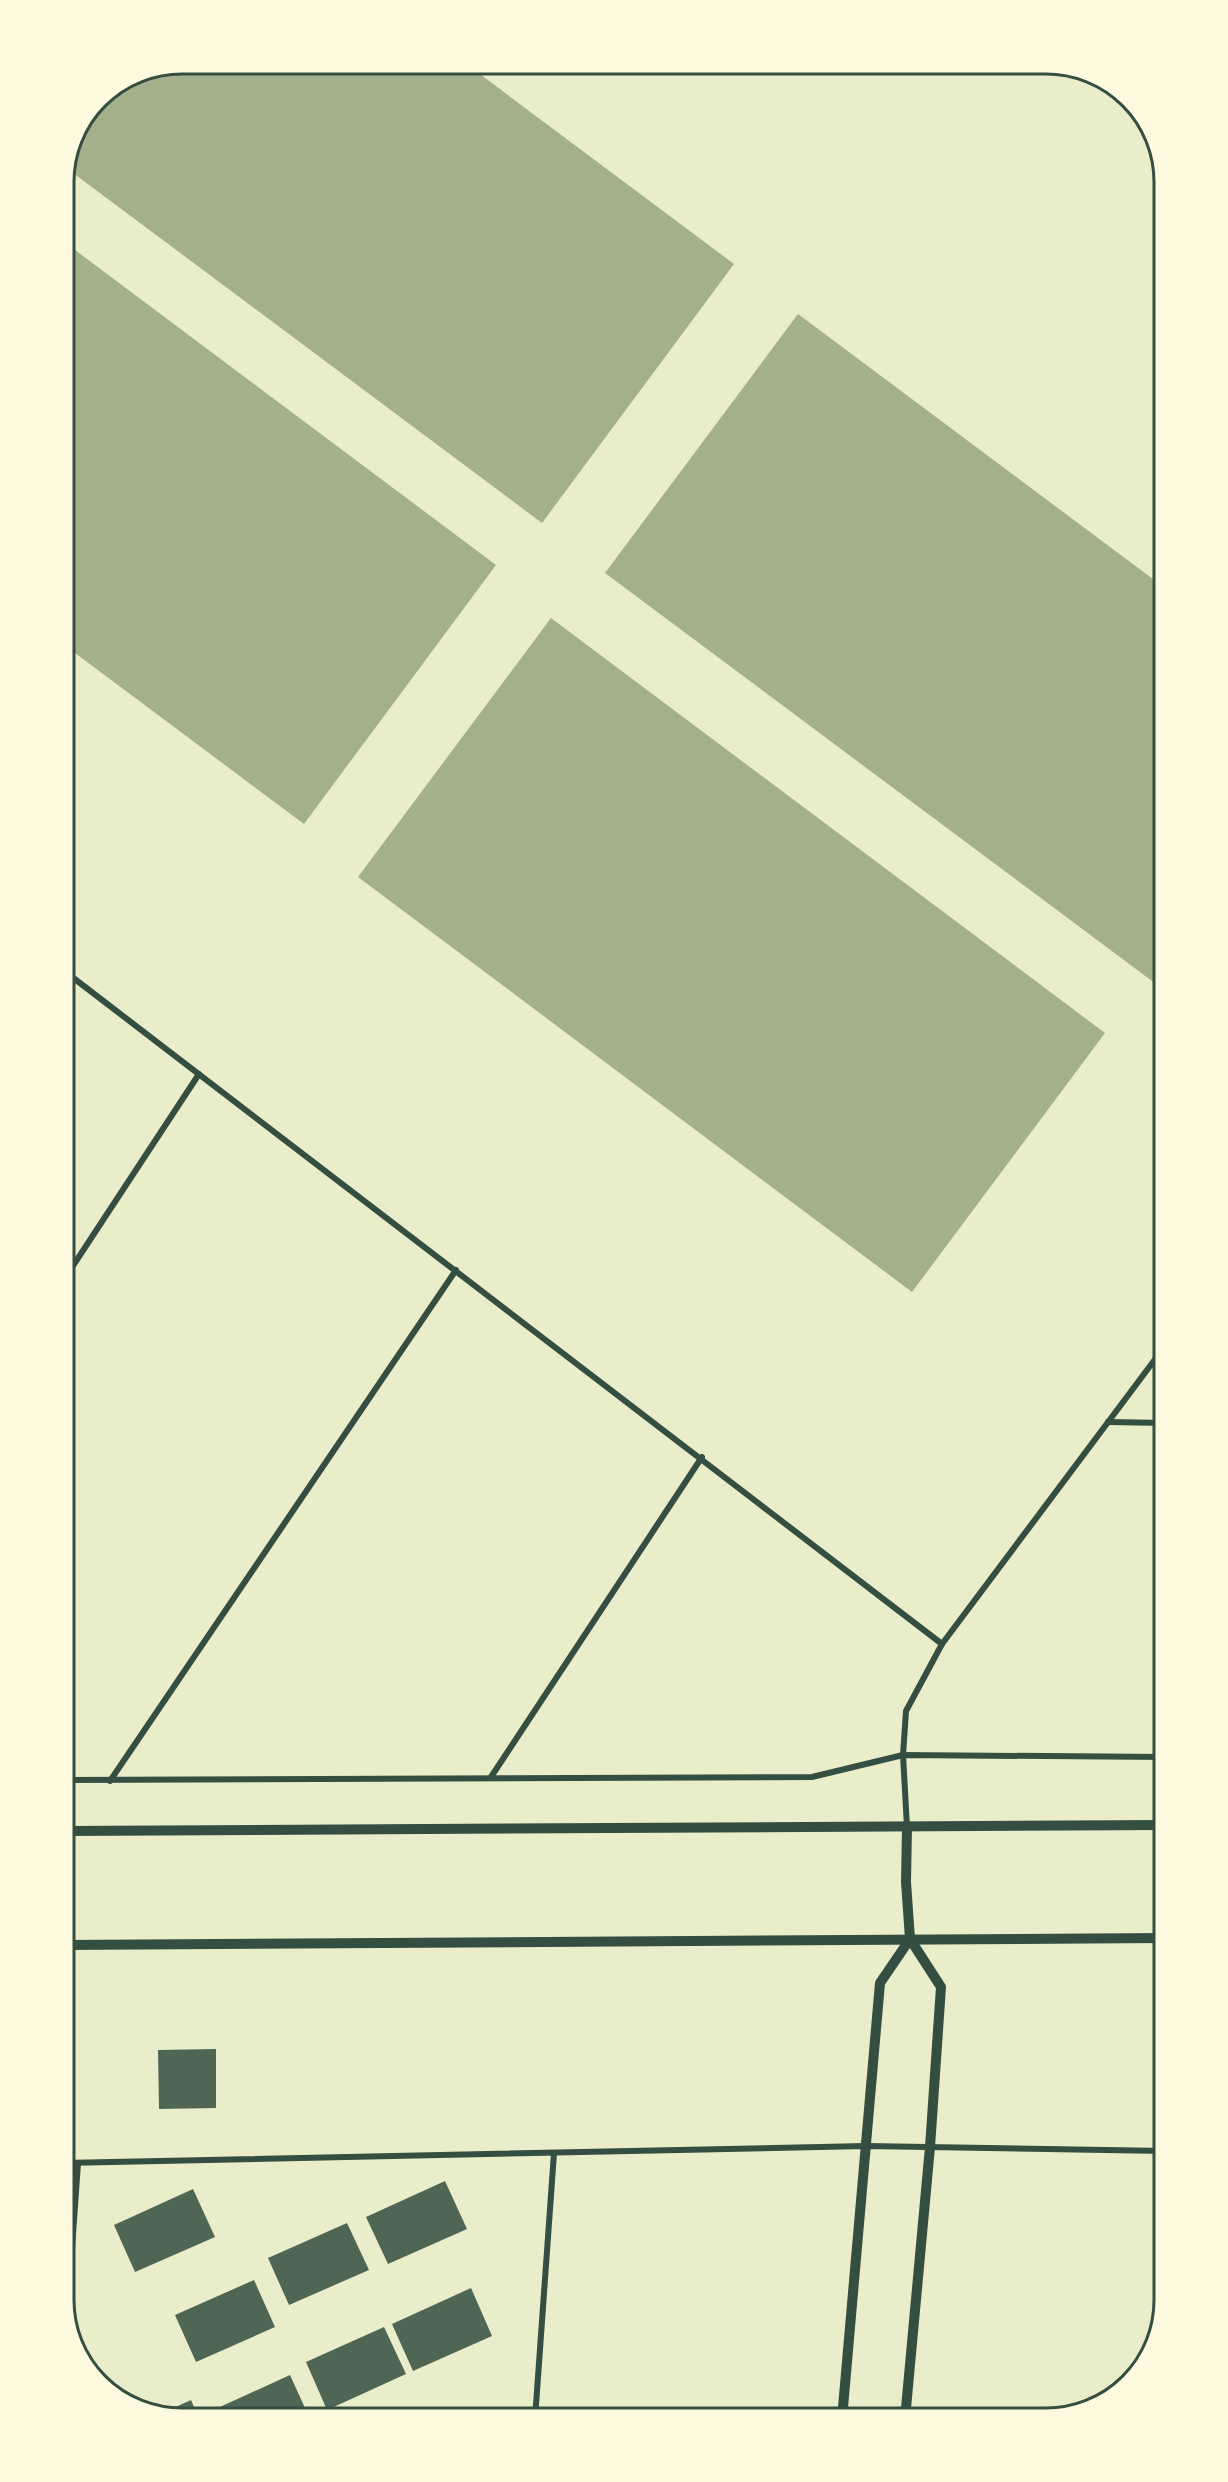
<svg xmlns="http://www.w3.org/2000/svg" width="1228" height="2482" viewBox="0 0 1228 2482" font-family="Manrope,sans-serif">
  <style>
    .water { fill: #a3b18a }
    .building { fill: #4f6655 }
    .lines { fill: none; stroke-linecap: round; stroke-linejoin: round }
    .minor { stroke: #344e41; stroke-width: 6 }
    .tertiary { stroke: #344e41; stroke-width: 10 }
    .rim { fill: none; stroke: #344e41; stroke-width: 3 }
  </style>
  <rect width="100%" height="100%" fill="#e9edc9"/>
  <!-- water -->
  <g class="water">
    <polygon points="182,63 465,63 734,264 542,523 65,167 75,129 98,97 137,72"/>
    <polygon points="63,241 496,565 304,824 63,644"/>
    <polygon points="798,314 1165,588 1165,981 1160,987 605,573"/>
    <polygon points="551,618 1105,1033 912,1292 358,877"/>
  </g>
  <!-- building -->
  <g class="building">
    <polygon points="216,2049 216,2108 159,2109 158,2050"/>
    <polygon points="445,2181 467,2229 388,2264 366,2217"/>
    <polygon points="193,2189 215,2237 135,2272 114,2225"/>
    <polygon points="347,2223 369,2270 289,2305 268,2258"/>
    <polygon points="254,2280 275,2327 196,2362 175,2315"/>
    <polygon points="471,2288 492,2336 413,2371 392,2324"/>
    <polygon points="384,2327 406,2374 327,2410 306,2362"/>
    <polygon points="290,2375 310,2419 215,2419 211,2411"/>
    <polygon points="191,2400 199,2419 174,2419 160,2414"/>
  </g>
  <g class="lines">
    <!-- minor -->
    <g class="minor">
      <polyline points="63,970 942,1644"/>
      <polyline points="63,1281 199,1074"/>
      <polyline points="1108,1422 1165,1423"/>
      <polyline points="491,1777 702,1457"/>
      <polyline points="63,1780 812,1777 903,1755 1165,1757"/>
      <polyline points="110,1781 456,1270"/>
      <polyline points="907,1827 903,1755 906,1711 942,1644 1165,1346"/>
      <polyline points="63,2163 866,2146 1165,2151"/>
      <polyline points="67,2320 78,2163"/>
      <polyline points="535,2419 554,2153"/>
    </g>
    <!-- tertiary -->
    <g class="tertiary">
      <polyline points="63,1831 1165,1825"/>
      <polyline points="63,1945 1165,1938"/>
      <polyline points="842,2419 880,1983 910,1939"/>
      <polyline points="905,2419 930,2147 941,1987 910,1939 906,1882 907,1827"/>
    </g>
  </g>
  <!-- crop -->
  <path d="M0 0H1228V2482H0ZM182 74H1046A108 108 0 0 1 1154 182V2300A108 108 0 0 1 1046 2408H182A108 108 0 0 1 74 2300V182A108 108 0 0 1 182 74Z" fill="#fefae0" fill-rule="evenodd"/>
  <path class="rim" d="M182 74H1046A108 108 0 0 1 1154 182V2300A108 108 0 0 1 1046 2408H182A108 108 0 0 1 74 2300V182A108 108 0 0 1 182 74Z"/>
</svg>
